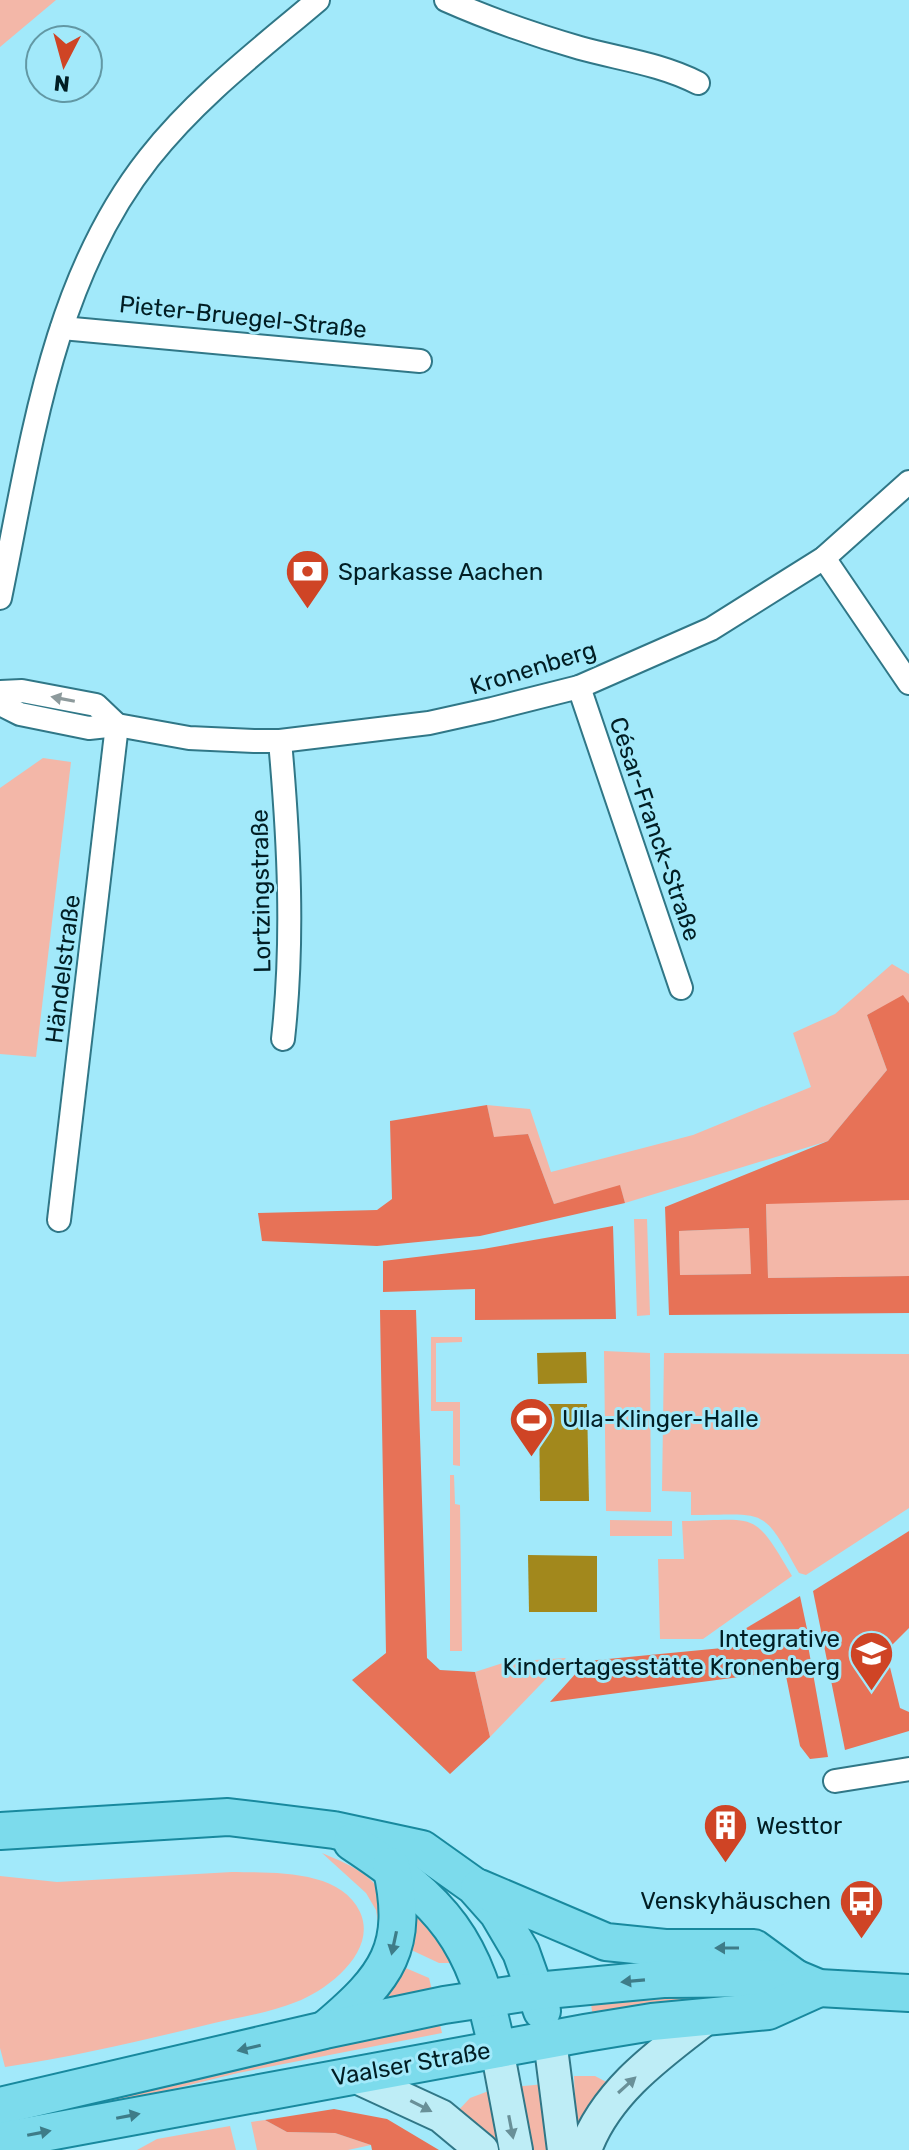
<svg xmlns="http://www.w3.org/2000/svg" width="909" height="2150" viewBox="0 0 909 2150" font-family="Rubik,sans-serif">
  <style>
    .green { fill: #f3b7a8 }
    .forest { fill: #e77257; fill-rule: evenodd }
    .water { fill: #a2881c }
    .lines { fill: none; stroke-linecap: round; stroke-linejoin: round }
    .minor-casing { stroke: #307787; stroke-width: 26 }
    .secondary-casing { stroke: #307787; stroke-width: 36 }
    .primary-casing { stroke: #18899e; stroke-width: 40 }
    .minor { stroke: #fff; stroke-width: 22 }
    .secondary { stroke: #beedf6; stroke-width: 32 }
    .primary { stroke: #7cdbec; stroke-width: 36 }
    .oneway { fill: #8d9a9c }
    .oneway2 { fill: #3e7c88 }
    .oneway3 { fill: #699098 }
    .labels { text-anchor: middle; stroke-width: 6; stroke-linejoin: round; paint-order: stroke }
    .street-label { font-size: 24px; fill: #011e24; stroke: #a2e9fa }
    .poi-label { font-size: 24px; fill: #011e24; stroke: #a2e9fa; text-anchor: start }
  </style>
  <rect width="100%" height="100%" fill="#a2e9fa"/>
  <!-- green -->
  <g class="green">
    <polygon points="0,0 56,0 0,47"/>
    <polygon points="43,758 71,762 36,1057 0,1054 0,788"/>
    <polygon points="892,964 909,974 909,1003 903,996 867,1015 887,1070 828,1141 625,1203 620,1186 554,1204 528,1134 494,1138 487,1105 530,1109 551,1172 693,1135 811,1087 793,1033 835,1014"/>
    <polygon points="909,1200 909,1276 768,1278 766,1203"/>
    <polygon points="634,1219 647,1219 650,1315 637,1316"/>
    <polygon points="750,1228 751,1274 680,1275 679,1231"/>
    <polygon points="431,1337 462,1337 462,1342 436,1343 436,1402 460,1402 460,1466 453,1465 453,1411 431,1411"/>
    <polygon points="604,1351 650,1353 651,1512 606,1511"/>
    <path d="M 664,1353 L 909,1354 L 909,1508 L 806,1575 L 799,1573 C 761,1505 767,1515 691,1515 L 691,1492 L 662,1491 Z"/>
    <polygon points="450,1475 454,1475 455,1504 460,1505 462,1651 450,1651"/>
    <polygon points="610,1520 672,1521 672,1536 610,1536"/>
    <path d="M 682,1521 C 757,1520 753,1509 792,1576 L 703,1639 L 660,1639 L 658,1559 L 684,1559 Z"/>
    <polygon points="566,1658 490,1737 475,1672 506,1662"/>
    <path d="M 322,1853 C 343,1862 381,1876 384,1904 C 384,1911 380,1922 379,1929 L 376,1910 L 366,1893 Z"/>
    <path d="M 232,1872 C 272,1873 340,1869 360,1912 C 378,1951 328,1990 296,2002 C 266,2014 233,2018 202,2026 C 136,2042 72,2057 5,2067 L 0,2048 L 0,1876 L 57,1882 Z"/>
    <polygon points="412,1909 454,1963 439,1963 407,1948"/>
    <polygon points="401,1966 429,1978 432,1990 379,2000"/>
    <polygon points="729,1994 732,1997 593,2018 591,2004"/>
    <polygon points="439,2020 442,2033 238,2073 75,2113 70,2108"/>
    <polygon points="574,2076 595,2076 616,2087 576,2138"/>
    <polygon points="545,2084 552,2150 528,2150 513,2087"/>
    <polygon points="494,2089 509,2150 495,2150 455,2114 470,2098"/>
    <polygon points="265,2120 287,2132 335,2133 371,2145 348,2150 257,2150 251,2122"/>
    <polygon points="230,2126 236,2150 137,2150 157,2139"/>
  </g>
  <!-- forest -->
  <g class="forest">
    <path d="M 903,995 L 909,1003 L 909,1200 L 766,1204 L 768,1278 L 909,1276 L 909,1313 L 669,1315 L 665,1207 L 828,1141 L 887,1070 L 867,1015 ZM 749,1228 L 751,1274 L 680,1275 L 679,1231 Z"/>
    <polygon points="487,1105 494,1137 528,1134 554,1204 620,1185 625,1203 480,1236 377,1246 262,1241 258,1213 377,1210 392,1199 390,1121"/>
    <polygon points="613,1226 616,1319 475,1320 475,1289 383,1292 383,1261 483,1249"/>
    <polygon points="380,1310 416,1310 427,1658 440,1670 475,1672 490,1737 450,1774 352,1680 386,1653"/>
    <polygon points="909,1531 909,1628 886,1651 900,1708 909,1712 909,1731 845,1750 813,1591"/>
    <polygon points="800,1596 807,1629 743,1630"/>
    <polygon points="807,1640 828,1757 810,1759 800,1746 785,1671 550,1702 587,1661"/>
    <polygon points="334,2109 387,2119 439,2150 372,2150 371,2145 335,2133 287,2132 265,2120"/>
  </g>
  <!-- water -->
  <g class="water">
    <polygon points="586,1352 587,1383 538,1384 537,1353"/>
    <polygon points="539,1404 587,1404 589,1501 540,1501"/>
    <polygon points="528,1555 597,1556 597,1612 529,1612"/>
  </g>
  <g class="lines">
    <defs>
      <g id="minor">
        <path d="M 446,0 C 489,19 535,35 580,48 C 620,59 661,64 698,83"/>
        <polyline points="62,328 420,361"/>
        <polyline points="824,558 909,683"/>
        <path d="M 0,598 C 31,448 51,282 149,158 C 197,97 259,50 318,0"/>
        <polyline points="579,687 681,988"/>
        <polyline points="0,692 22,691 96,705 117,725"/>
        <polyline points="0,704 20,714 89,728 117,725 189,738 254,741 280,741 429,723 492,709 579,687 711,629 824,558 909,482"/>
        <path d="M 280,741 C 289,841 294,940 283,1039"/>
        <polyline points="59,1220 117,725"/>
        <polyline points="835,1781 909,1769"/>
      </g>
      <g id="secondary">
        <polyline points="550,2040 564,2150"/>
        <polyline points="497,2049 516,2150"/>
        <polyline points="352,2075 441,2116 482,2150"/>
        <path d="M 585,2150 C 606,2091 661,2053 709,2016"/>
      </g>
      <g id="primary">
        <polyline points="0,1831 228,1817 334,1830 422,1849 474,1886 498,1913 521,1952 542,2011"/>
        <path d="M 352,1842 C 444,1903 475,1938 497,2049"/>
        <polyline points="479,1888 606,1942 665,1948 754,1948 795,1978"/>
        <path d="M 327,2028 C 387,1977 410,1948 391,1866"/>
        <polyline points="0,2106 325,2030 444,2005 536,1991 663,1979 795,1978 819,1988 909,1993"/>
        <polyline points="0,2141 585,2033 652,2022 768,2011 819,1988"/>
      </g>
    </defs>
    <!-- minor casing -->
    <use href="#minor" class="minor-casing"/>
    <!-- secondary casing -->
    <use href="#secondary" class="secondary-casing"/>
    <!-- primary casing -->
    <use href="#primary" class="primary-casing"/>
    <!-- minor -->
    <use href="#minor" class="minor"/>
    <!-- secondary -->
    <use href="#secondary" class="secondary"/>
    <!-- primary -->
    <use href="#primary" class="primary"/>
  </g>
  <!-- one-way arrows -->
  <defs><path id="oneway-solid" d="M-6-.8H1V-3.2L6.5 0L1 3.2V.8H-6Z" transform="scale(2)"/></defs>
  <use class="oneway" href="#oneway-solid" transform="translate(63 699) rotate(-169)"/>
  <g class="oneway2">
    <use href="#oneway-solid" transform="translate(394 1943) rotate(102)"/>
    <use href="#oneway-solid" transform="translate(727 1948) rotate(-180)"/>
    <use href="#oneway-solid" transform="translate(633 1981) rotate(175)"/>
    <use href="#oneway-solid" transform="translate(249 2048) rotate(167)"/>
    <use href="#oneway-solid" transform="translate(128 2116) rotate(-11)"/>
    <use href="#oneway-solid" transform="translate(39 2133) rotate(-11)"/>
  </g>
  <g class="oneway3">
    <use href="#oneway-solid" transform="translate(627 2085) rotate(-42)"/>
    <use href="#oneway-solid" transform="translate(421 2106) rotate(27)"/>
    <use href="#oneway-solid" transform="translate(511 2127) rotate(79)"/>
  </g>
  <!-- icons -->
  <defs>
    <symbol id="bank-pin" viewBox="-11 -11 22 30"><path d="M0 17L-7.5 6A9.5 9.5 0 1 1 7.5 6Z" fill="#cf4425" stroke="#a2e9fa"/><path d="M-6-4H6V4H-6ZM0-2.3a2.3 2.3 0 1 0 0 4.6a2.3 2.3 0 1 0 0-4.6Z" fill="#fff"/></symbol>
    <symbol id="stadium-pin" viewBox="-11 -11 22 30"><path d="M0 17L-7.5 6A9.5 9.5 0 1 1 7.5 6Z" fill="#cf4425" stroke="#a2e9fa"/><path d="M0-5a6.5 5 0 1 0 0 10a6.5 5 0 1 0 0-10ZM-3.5-1.8h7v3.6h-7Z" fill="#fff"/></symbol>
    <symbol id="school-pin" viewBox="-11 -11 22 30"><path d="M0 17L-7.5 6A9.5 9.5 0 1 1 7.5 6Z" fill="#cf4425" stroke="#a2e9fa"/><path d="M0-5L7-2L0 1L-7-2ZM-4 1L0 2.5L4 1V4Q0 6-4 4Z" fill="#fff"/></symbol>
    <symbol id="building-pin" viewBox="-11 -11 22 30"><path d="M0 17L-7.5 6A9.5 9.5 0 1 1 7.5 6Z" fill="#cf4425" stroke="#a2e9fa"/><path d="M-4-6H4V6H1V3H-1V6H-4ZM-2.5-4.3h1.7v1.8h-1.7ZM.8-4.3h1.7v1.8H.8ZM-2.5-1h1.7V.8h-1.7ZM.8-1h1.7V.8H.8Z" fill="#fff"/></symbol>
    <symbol id="bus-pin" viewBox="-11 -11 22 30"><path d="M0 17L-7.5 6A9.5 9.5 0 1 1 7.5 6Z" fill="#cf4425" stroke="#a2e9fa"/><path d="M-5-6H5V4H4V6H2V4H-2V6H-4V4H-5ZM-3.5-4V0h7V-4ZM-3.5 1.2v1.5H-2V1.2ZM2 1.2v1.5H3.5V1.2Z" fill="#fff"/></symbol>
  </defs>
  <g fill-rule="evenodd">
    <use href="#bank-pin" x="282" y="546" width="51" height="69"/>
    <use href="#stadium-pin" x="506" y="1394" width="51" height="69"/>
    <use href="#school-pin" x="846" y="1628" width="51" height="69"/>
    <use href="#building-pin" x="700" y="1800" width="51" height="69"/>
    <use href="#bus-pin" x="836" y="1876" width="51" height="69"/>
  </g>
  <g class="labels">
    <!-- street labels -->
    <g class="street-label">
      <text transform="translate(243 317) rotate(6)" y="8">Pieter-Bruegel-Straße</text>
      <text transform="translate(533 668) rotate(-17)" y="8">Kronenberg</text>
      <text transform="translate(655 829) rotate(71)" y="8">César-Franck-Straße</text>
      <text transform="translate(261 891) rotate(-91)" y="8">Lortzingstraße</text>
      <text transform="translate(63 969) rotate(-83)" y="8">Händelstraße</text>
      <text transform="translate(411 2064) rotate(-10)" y="8">Vaalser Straße</text>
    </g>
    <!-- poi labels -->
    <g class="poi-label">
      <text x="338" y="580">Sparkasse Aachen</text>
      <text x="562" y="1427">Ulla-Klinger-Halle</text>
      <text x="840" y="1647" text-anchor="end">Integrative<tspan x="840" dy="28">Kindertagesstätte Kronenberg</tspan></text>
      <text x="756" y="1834">Westtor</text>
      <text x="831" y="1909" text-anchor="end">Venskyhäuschen</text>
    </g>
  </g>
  <!-- north arrow -->
  <g transform="translate(64 64) rotate(186)"><circle r="38" fill="#a2e9fa" stroke="#6298a4" stroke-width="2"/>
  <path d="M0-6L14 30L0 20L-14 30Z" fill="#cf4425"/>
  <text y="-12" font-size="22" font-weight="bold" text-anchor="middle" fill="#011e24">N</text>
  </g>
</svg>
